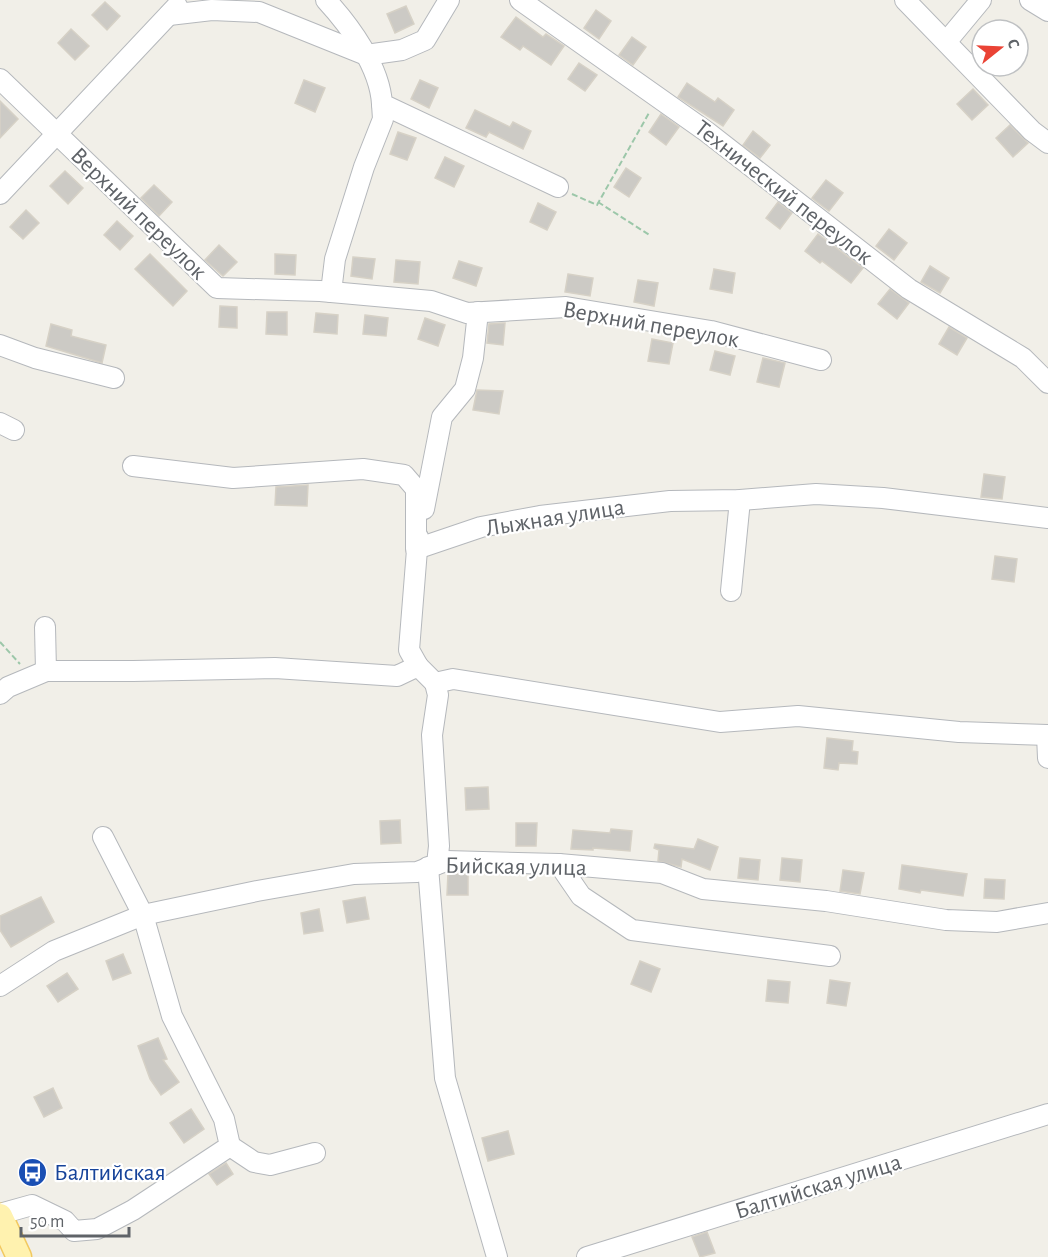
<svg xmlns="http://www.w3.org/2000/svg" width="1048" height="1257" viewBox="0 0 1048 1257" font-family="'Alegreya Sans',sans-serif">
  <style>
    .building { fill: #cccac5; stroke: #d6d1c6; stroke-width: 1.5 }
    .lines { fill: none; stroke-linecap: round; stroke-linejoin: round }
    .minor-casing { stroke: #b5b8bc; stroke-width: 22 }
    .major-casing { stroke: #f2c960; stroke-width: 27 }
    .path { stroke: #9cc7a9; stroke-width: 2; stroke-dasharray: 6 3; stroke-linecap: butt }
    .minor { stroke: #fff; stroke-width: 20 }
    .major { stroke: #fff2af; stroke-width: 24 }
    .labels { text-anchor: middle; stroke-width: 4.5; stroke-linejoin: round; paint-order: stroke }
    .street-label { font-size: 24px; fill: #5f6368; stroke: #fff }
    .transit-label { font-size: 24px; fill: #164399; stroke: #fff; text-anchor: start }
  </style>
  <rect width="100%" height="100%" fill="#f1efe8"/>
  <!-- building -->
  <g class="building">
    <polygon points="105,2 120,16 107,30 92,15"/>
    <polygon points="406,6 414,24 395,33 387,14"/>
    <polygon points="596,10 611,21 599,39 584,28"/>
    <polygon points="516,17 543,37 546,34 564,46 551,65 523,46 520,50 501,37"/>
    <polygon points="71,29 89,46 75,60 58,43"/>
    <polygon points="632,37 646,47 633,65 619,55"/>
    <polygon points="579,63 597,75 585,91 568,79"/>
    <polygon points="304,80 325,88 315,112 295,103"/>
    <polygon points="420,80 438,88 429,108 411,99"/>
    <polygon points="687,83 715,102 718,98 734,110 723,126 678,97"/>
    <polygon points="973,89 988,105 972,120 957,104"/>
    <polygon points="0,101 18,119 0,138"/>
    <polygon points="475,110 510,127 513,122 531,131 523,149 489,132 486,137 466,128"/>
    <polygon points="661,114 679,127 666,145 649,132"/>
    <polygon points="1010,125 1028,143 1013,157 996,138"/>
    <polygon points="753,131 770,145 760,158 743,145"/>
    <polygon points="398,132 416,138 407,160 390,154"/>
    <polygon points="445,157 464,166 454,187 435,178"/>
    <polygon points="626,168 641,178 629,197 614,187"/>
    <polygon points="65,171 83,188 68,204 50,186"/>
    <polygon points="826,180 843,193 829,211 812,198"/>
    <polygon points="154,185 172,202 159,216 141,198"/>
    <polygon points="778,202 792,213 780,229 766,218"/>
    <polygon points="538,203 556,212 547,230 530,222"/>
    <polygon points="26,210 39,223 23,239 10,227"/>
    <polygon points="117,221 133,236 120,250 104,235"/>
    <polygon points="889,229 907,243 894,260 876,246"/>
    <polygon points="818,234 863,268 851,283 822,261 820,263 805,251"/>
    <polygon points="219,245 237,262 223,276 205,260"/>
    <polygon points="150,254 187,291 173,306 135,269"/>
    <polygon points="275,254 296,255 295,275 275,274"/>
    <polygon points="353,257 375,259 372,279 351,276"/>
    <polygon points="396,260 420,262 418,284 394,282"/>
    <polygon points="459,261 482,268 476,286 453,278"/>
    <polygon points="930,266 949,278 940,293 921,282"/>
    <polygon points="714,269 735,273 732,293 710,289"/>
    <polygon points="568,274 593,278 590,296 565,292"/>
    <polygon points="638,280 658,283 654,306 634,302"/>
    <polygon points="890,289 909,303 897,319 878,304"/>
    <polygon points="220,306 237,307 237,328 219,327"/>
    <polygon points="267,312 287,312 287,335 266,334"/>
    <polygon points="316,313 338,315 337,334 314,332"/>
    <polygon points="365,315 388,318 386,336 363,334"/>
    <polygon points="425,318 445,325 438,346 418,339"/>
    <polygon points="502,323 505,323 503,345 487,343 489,324"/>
    <polygon points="51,324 72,330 71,336 106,345 102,363 46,346"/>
    <polygon points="949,327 967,338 957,355 939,344"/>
    <polygon points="652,339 673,343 669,364 648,361"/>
    <polygon points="715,351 735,356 730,375 710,370"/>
    <polygon points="763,358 785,363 779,387 757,382"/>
    <polygon points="477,390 503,391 499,414 473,410"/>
    <polygon points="984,474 1005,477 1002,499 981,497"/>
    <polygon points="308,485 307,506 275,505 276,487"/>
    <polygon points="995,556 1017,559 1014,582 992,579"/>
    <polygon points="827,738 853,741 852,751 858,752 857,764 839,763 838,770 824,768"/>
    <polygon points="488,787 489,809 466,810 465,788"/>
    <polygon points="400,820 401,843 381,844 380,821"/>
    <polygon points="516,823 537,823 536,846 516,846"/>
    <polygon points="611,829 632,831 630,851 593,848 593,850 571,849 573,830 610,833"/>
    <polygon points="698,839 718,847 710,870 682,859 681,867 658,861 659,850 654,848 655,844 694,849"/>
    <polygon points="740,858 760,860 758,880 738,878"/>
    <polygon points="782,858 802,860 800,882 780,880"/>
    <polygon points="902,865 967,874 963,896 921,890 920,893 899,889"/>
    <polygon points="843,870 864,873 860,894 840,891"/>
    <polygon points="448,873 468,874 468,895 447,895"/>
    <polygon points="985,879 1005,880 1004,899 984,898"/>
    <polygon points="41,897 54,922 11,947 0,930 0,916"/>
    <polygon points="365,897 369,919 347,923 343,901"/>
    <polygon points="319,909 323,931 304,934 301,913"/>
    <polygon points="123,954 131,973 113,980 106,961"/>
    <polygon points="640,961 660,969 651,992 631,984"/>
    <polygon points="67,973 78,989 58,1002 47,986"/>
    <polygon points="768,980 790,982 788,1003 766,1001"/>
    <polygon points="830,980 850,983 846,1006 827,1003"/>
    <polygon points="158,1038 167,1059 163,1060 179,1082 161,1095 150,1079 138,1046"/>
    <polygon points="53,1088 62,1108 44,1117 34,1097"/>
    <polygon points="191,1109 204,1129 184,1143 170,1123"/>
    <polygon points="508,1131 514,1154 488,1161 482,1138"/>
    <polygon points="226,1163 233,1174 217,1185 209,1174"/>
    <polygon points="707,1232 715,1253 700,1257 692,1237"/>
  </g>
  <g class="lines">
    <defs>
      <g id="minor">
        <path d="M 326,0 C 350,26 380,67 382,104 L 558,187"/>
        <polyline points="520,0 707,132 909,289 1023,358 1048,383"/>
        <polyline points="905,0 1032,131 1048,143"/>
        <polyline points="1030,0 1048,11"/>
        <polyline points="169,15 212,10 259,12 366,55 402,50 425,40 449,0"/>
        <polyline points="947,41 981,0"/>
        <polyline points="0,79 217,288 320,291 431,301 467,313 566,307 711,331 821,360"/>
        <polyline points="0,194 177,6"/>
        <polyline points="331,292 335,259 364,167 383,119 382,104"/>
        <polyline points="0,345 35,358 114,378"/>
        <polyline points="0,423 14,430"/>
        <polyline points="133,466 233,478 363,469 404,475 416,489 416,549 481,527 540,516 670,501 740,500 816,494 883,498 1048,518"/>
        <polyline points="424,509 442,417 465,389 473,358 478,312"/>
        <polyline points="731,591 740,500"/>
        <polyline points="45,627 46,671"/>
        <polyline points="418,666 409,650 418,537"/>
        <polyline points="435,683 438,695 432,735 439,846 437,864"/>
        <polyline points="0,694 8,687 46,671 133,671 275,668 397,676 418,666 435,683 453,679 720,722 798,716 959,732 1048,735"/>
        <polyline points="1047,735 1048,758"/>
        <polyline points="559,864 581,896 632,930 830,956"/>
        <polyline points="428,867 445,1078 497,1257"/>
        <polyline points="0,986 54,951 143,915 257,891 354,874 417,872 446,861 559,864 662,873 703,889 826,901 946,920 997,922 1048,913"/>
        <polyline points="230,1146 254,1162 270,1165 315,1153"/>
        <polyline points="0,1214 32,1205 65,1221 74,1231 97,1229 133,1210 230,1146 224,1119 172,1016 143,915 103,837"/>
        <polyline points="587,1257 1048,1114"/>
      </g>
      <polyline id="major" points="0,1216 19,1257"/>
    </defs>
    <!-- minor casing -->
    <use href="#minor" class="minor-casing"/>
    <!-- major casing -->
    <use href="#major" class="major-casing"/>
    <!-- path -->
    <g class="path">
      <polyline points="572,194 597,205 649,113"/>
      <polyline points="598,202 651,236"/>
      <polyline points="0,642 20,664"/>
    </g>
    <!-- minor -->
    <use href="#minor" class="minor"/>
    <!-- major -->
    <use href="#major" class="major"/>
  </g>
  <!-- icons -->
  <defs>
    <symbol id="bus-disc" viewBox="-11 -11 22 22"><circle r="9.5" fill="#1a4fb4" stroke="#fff"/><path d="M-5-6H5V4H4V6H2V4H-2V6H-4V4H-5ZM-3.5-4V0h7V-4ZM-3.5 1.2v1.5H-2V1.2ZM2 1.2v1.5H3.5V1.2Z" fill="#fff"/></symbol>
  </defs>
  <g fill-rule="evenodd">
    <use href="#bus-disc" x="16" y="1156" width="33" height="33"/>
  </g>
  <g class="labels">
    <!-- street labels -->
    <g class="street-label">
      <text transform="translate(784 192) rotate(38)" y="8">Технический переулок</text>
      <text transform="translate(139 213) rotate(44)" y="8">Верхний переулок</text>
      <text transform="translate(651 324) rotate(10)" y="8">Верхний переулок</text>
      <text transform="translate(555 517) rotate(-9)" y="8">Лыжная улица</text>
      <text transform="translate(516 866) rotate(1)" y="8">Бийская улица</text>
      <text transform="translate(818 1186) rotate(-17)" y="8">Балтийская улица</text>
    </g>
    <!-- transit labels -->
    <g class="transit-label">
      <text x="54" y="1180">Балтийская</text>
    </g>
  </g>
  <!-- north arrow -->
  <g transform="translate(1000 48) rotate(72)"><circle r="28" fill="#ffffff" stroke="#bfc1c3" stroke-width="1.5"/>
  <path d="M0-4.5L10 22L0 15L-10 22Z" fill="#ea4335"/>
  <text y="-9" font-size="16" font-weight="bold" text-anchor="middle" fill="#5f6368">С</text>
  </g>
  <!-- scale -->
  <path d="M21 1227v9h108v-9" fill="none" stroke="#5f6368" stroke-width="3"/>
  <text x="30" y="1227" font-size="18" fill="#5f6368" stroke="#ffffff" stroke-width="4.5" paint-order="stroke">50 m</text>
</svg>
